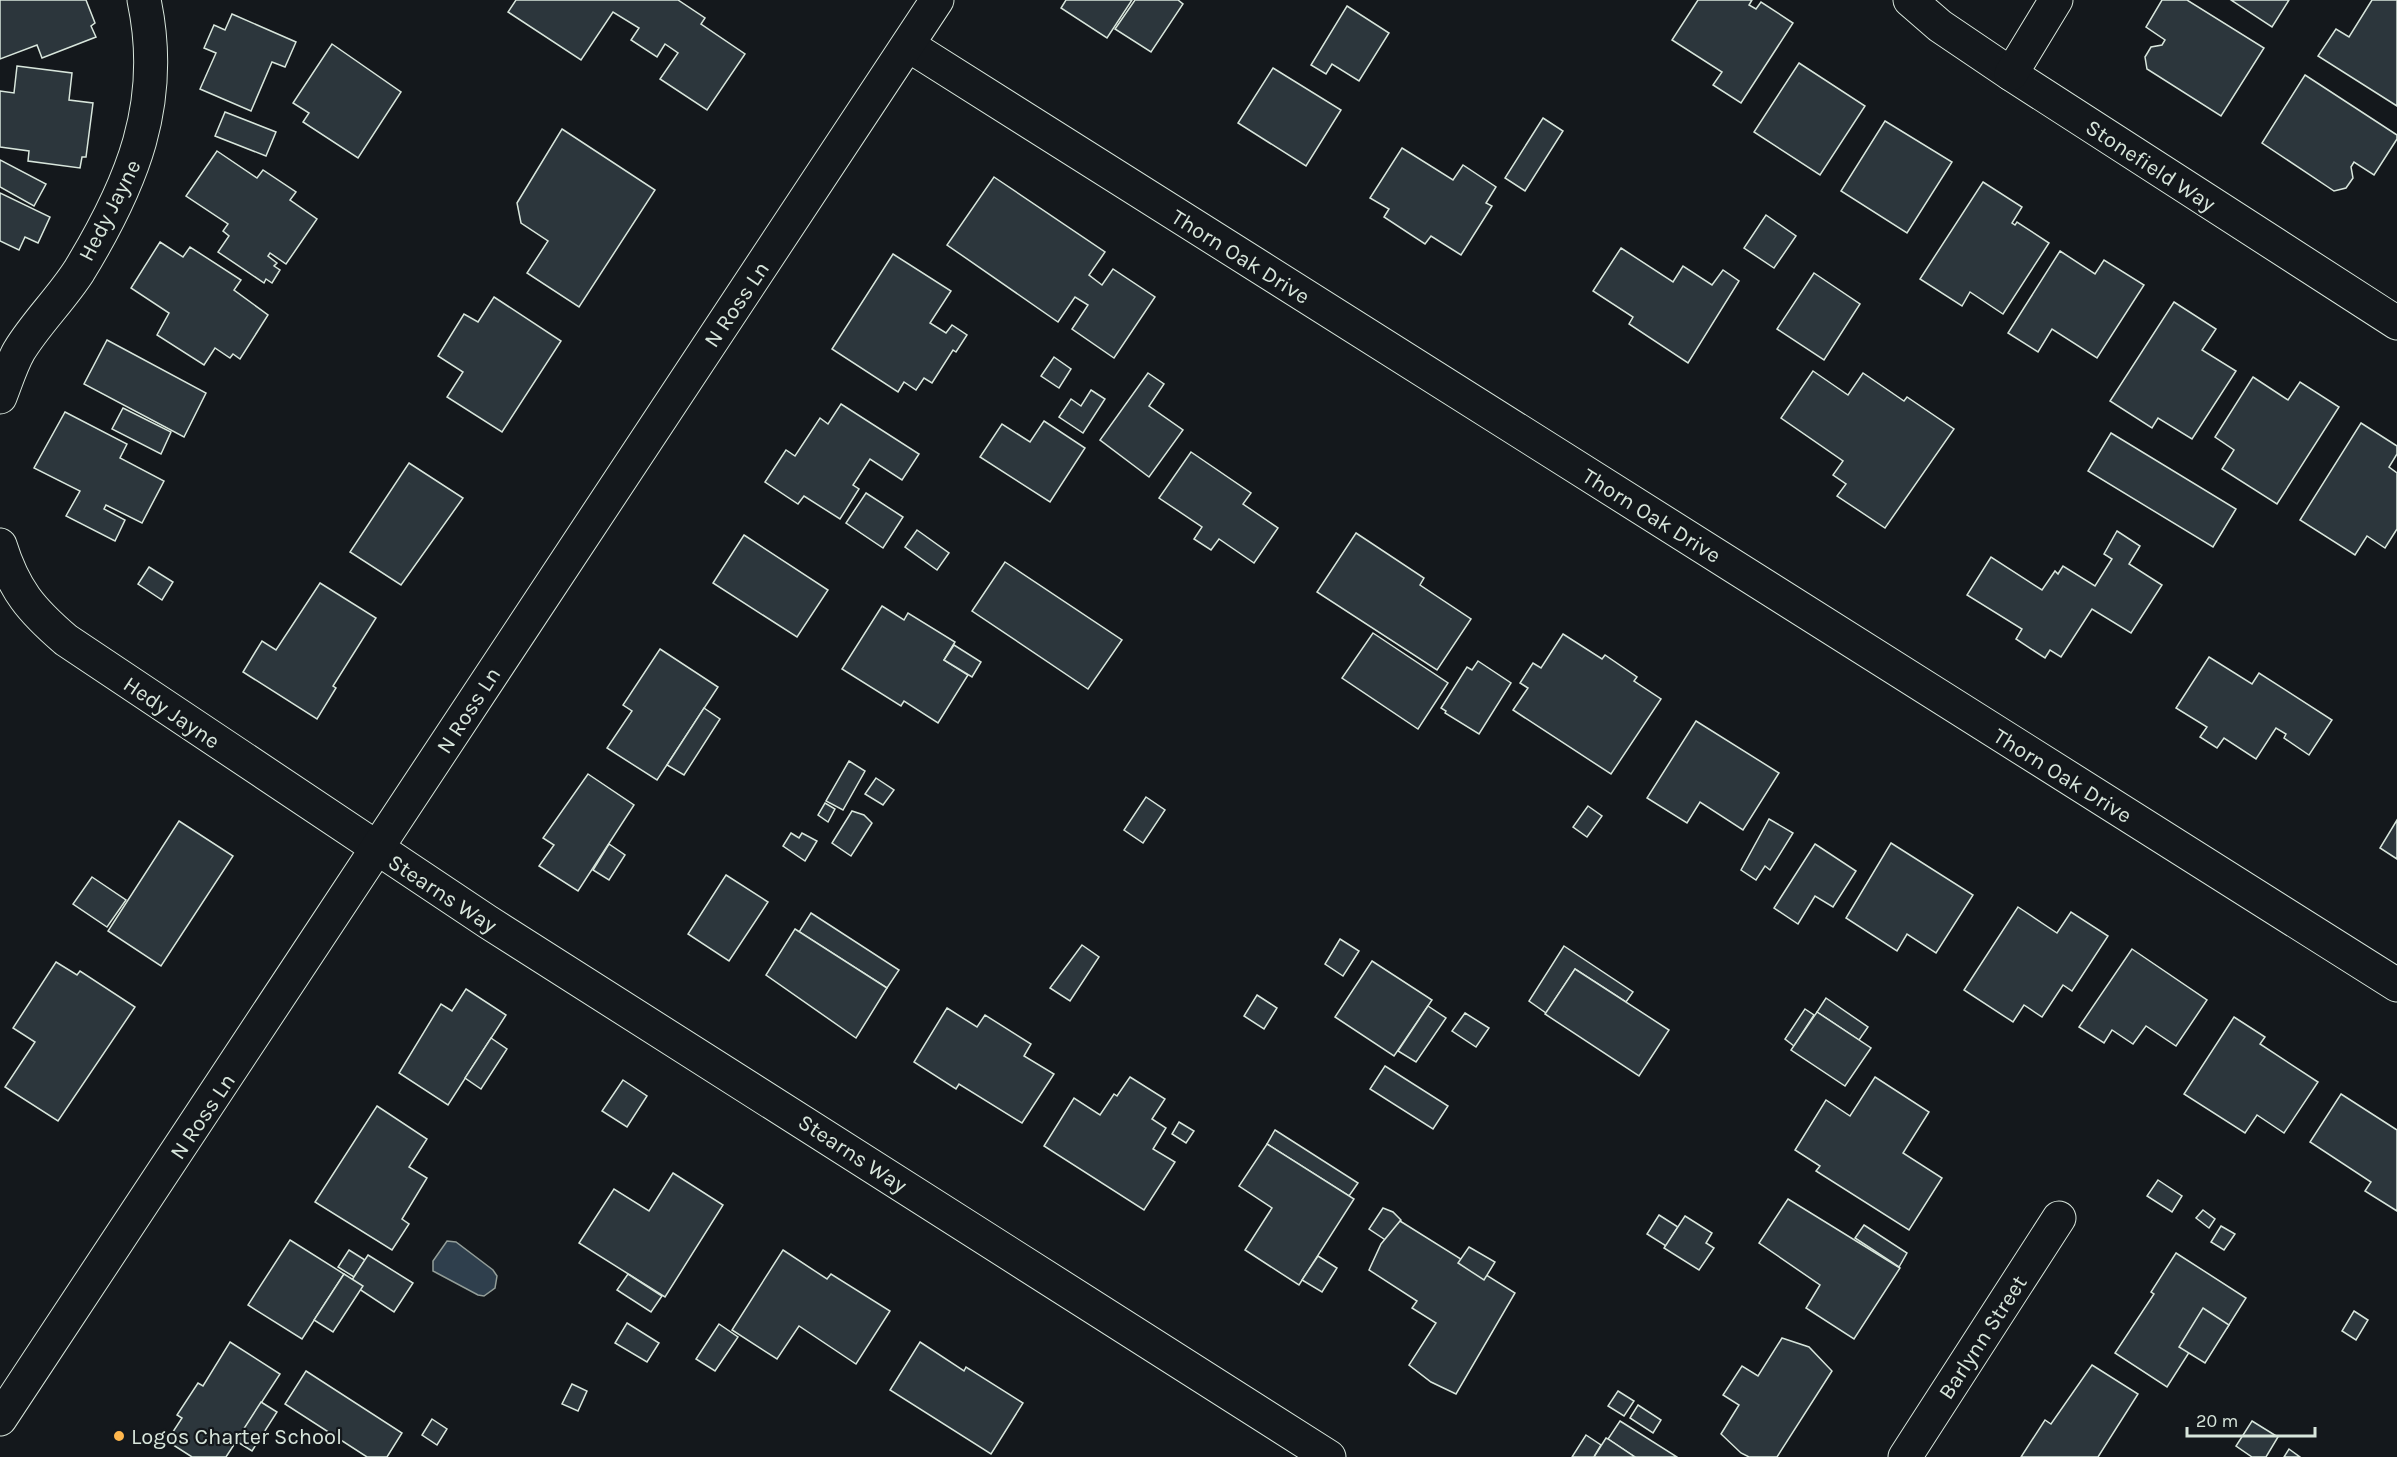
<svg xmlns="http://www.w3.org/2000/svg" width="2397" height="1457" viewBox="0 0 2397 1457" font-family="Karla,sans-serif">
  <style>
    .water { fill: #2f3f4d; stroke: #939e99; stroke-width: 1.5 }
    .building { fill: #2c363c; stroke: #d8e6dc; stroke-width: 1.5 }
    .lines { fill: none; stroke-linecap: round; stroke-linejoin: round }
    .street-casing { stroke: #d8e6dc; stroke-width: 35 }
    .secondary-casing { stroke: #d8e6dc; stroke-width: 35 }
    .street { stroke: #14181c; stroke-width: 33 }
    .secondary { stroke: #14181c; stroke-width: 33 }
    .poi-dot { fill: #ffb74d; stroke: #14181c; stroke-width: 2 }
    .labels { text-anchor: middle; stroke-width: 4.5; stroke-linejoin: round; paint-order: stroke }
    .street-label { font-size: 22px; fill: #d8e6dc; stroke: #14181c }
    .poi-label { font-size: 22px; fill: #d8e6dc; stroke: #14181c; text-anchor: start }
  </style>
  <rect width="100%" height="100%" fill="#14181c"/>
  <!-- water -->
  <polygon class="water" points="447,1241 456,1242 493,1270 497,1276 495,1288 484,1296 478,1295 433,1271 433,1261"/>
  <!-- building -->
  <g class="building">
    <polygon points="0,0 86,0 95,23 91,26 96,37 42,58 37,45 0,59"/>
    <polygon points="516,0 678,0 705,18 701,24 745,54 707,110 660,79 678,53 665,44 657,57 631,40 639,28 613,12 581,60 508,12"/>
    <polygon points="1066,0 1132,0 1107,38 1061,8"/>
    <polygon points="1135,0 1178,0 1183,4 1151,52 1115,29"/>
    <polygon points="1698,0 1752,0 1749,5 1756,9 1761,2 1793,23 1741,103 1713,85 1722,72 1672,40"/>
    <polygon points="2162,0 2187,0 2264,48 2221,116 2147,69 2145,57 2151,47 2162,45 2165,40 2146,27"/>
    <polygon points="2231,0 2289,0 2272,27"/>
    <polygon points="2372,0 2397,0 2397,106 2318,56 2336,29 2349,37"/>
    <polygon points="1347,6 1389,33 1359,81 1332,64 1326,74 1311,65"/>
    <polygon points="232,14 296,42 285,67 272,62 251,111 200,89 216,53 204,48 214,25 225,30"/>
    <polygon points="332,44 401,92 358,158 303,122 309,113 293,103"/>
    <polygon points="1799,63 1865,106 1820,175 1754,132"/>
    <polygon points="17,66 72,73 69,100 93,103 86,157 82,157 80,168 28,161 29,151 0,147 0,91 14,93"/>
    <polygon points="1273,68 1341,110 1306,166 1238,123"/>
    <polygon points="2305,75 2397,135 2397,139 2374,175 2354,162 2351,167 2353,178 2346,188 2334,191 2262,143"/>
    <polygon points="225,112 276,132 266,156 215,136"/>
    <polygon points="1543,118 1563,131 1525,191 1505,178"/>
    <polygon points="1885,121 1952,162 1907,233 1841,191"/>
    <polygon points="562,129 655,190 579,307 527,273 548,241 521,223 517,203"/>
    <polygon points="1402,148 1453,180 1463,165 1496,187 1486,203 1492,206 1461,255 1431,236 1425,244 1384,217 1389,209 1370,198"/>
    <polygon points="217,151 257,178 263,170 296,192 290,200 317,219 286,264 270,253 268,256 277,263 274,266 280,270 272,283 266,279 264,283 218,252 229,236 223,231 228,224 186,196"/>
    <polygon points="0,160 46,184 34,206 0,187"/>
    <polygon points="994,177 1105,252 1089,275 1102,285 1113,269 1155,297 1114,358 1072,329 1088,305 1075,297 1058,322 947,245"/>
    <polygon points="1983,182 2022,207 2012,223 2015,225 2017,222 2049,243 2003,314 1970,292 1962,306 1920,279"/>
    <polygon points="0,193 50,217 38,243 25,237 19,250 0,241"/>
    <polygon points="1766,215 1796,236 1774,268 1744,248"/>
    <polygon points="160,242 183,257 190,247 241,280 234,290 268,315 240,359 233,354 230,358 215,348 204,365 157,335 169,313 131,288"/>
    <polygon points="1621,248 1673,282 1683,266 1712,285 1723,270 1739,281 1688,363 1629,324 1633,317 1593,291"/>
    <polygon points="2060,251 2095,274 2104,260 2144,285 2097,358 2052,329 2038,352 2008,333"/>
    <polygon points="893,254 951,291 930,323 946,333 952,325 967,335 956,352 953,350 932,383 924,378 916,390 904,382 898,392 832,349"/>
    <polygon points="1814,273 1860,304 1824,360 1777,329"/>
    <polygon points="494,297 561,341 502,432 447,397 463,372 438,356 464,314 478,322"/>
    <polygon points="2174,302 2216,329 2202,350 2236,371 2192,439 2158,418 2152,428 2110,401"/>
    <polygon points="107,340 206,393 184,437 84,384"/>
    <polygon points="1054,357 1071,369 1059,388 1041,376"/>
    <polygon points="1813,371 1848,395 1863,373 1904,401 1907,397 1954,429 1885,528 1837,496 1846,484 1833,475 1843,461 1781,418"/>
    <polygon points="1148,373 1164,384 1149,406 1183,430 1149,477 1100,440"/>
    <polygon points="2253,377 2288,400 2300,382 2339,407 2277,504 2222,469 2234,450 2215,437"/>
    <polygon points="1091,390 1105,399 1083,433 1059,417 1071,399 1081,406"/>
    <polygon points="841,404 919,454 902,480 870,459 853,485 859,489 840,519 804,496 798,504 765,482 786,450 795,456 820,418 828,424"/>
    <polygon points="123,408 171,432 161,454 112,429"/>
    <polygon points="65,412 127,444 120,458 164,481 142,523 106,505 104,509 125,520 115,541 66,516 80,491 34,468"/>
    <polygon points="1044,421 1085,448 1050,502 980,457 1002,424 1030,442"/>
    <polygon points="2361,423 2397,446 2397,454 2389,467 2397,473 2397,529 2385,548 2367,536 2355,555 2300,520"/>
    <polygon points="2111,433 2236,509 2213,547 2088,471"/>
    <polygon points="1191,452 1251,493 1243,504 1278,528 1254,563 1219,539 1211,550 1194,539 1202,527 1159,498"/>
    <polygon points="409,463 463,498 401,585 350,552"/>
    <polygon points="866,493 903,517 883,548 846,523"/>
    <polygon points="917,530 949,553 937,570 905,547"/>
    <polygon points="2117,531 2140,546 2129,564 2162,585 2131,633 2092,609 2061,657 2050,650 2045,658 2016,639 2022,629 1967,595 1991,557 2042,590 2055,571 2058,574 2063,566 2095,586 2112,559 2104,554"/>
    <polygon points="1356,533 1424,578 1420,585 1471,619 1437,670 1317,592"/>
    <polygon points="744,535 828,590 797,637 713,583"/>
    <polygon points="1005,562 1122,640 1088,689 972,611"/>
    <polygon points="149,567 173,582 162,600 138,584"/>
    <polygon points="320,583 376,618 333,686 336,688 317,719 243,672 262,641 276,650"/>
    <polygon points="882,606 904,620 908,613 955,642 944,660 968,675 938,723 904,701 901,706 842,669"/>
    <polygon points="1373,633 1448,683 1418,729 1342,678"/>
    <polygon points="1563,634 1602,659 1605,655 1637,677 1634,681 1661,699 1611,774 1513,710 1528,688 1520,683 1533,663 1541,668"/>
    <polygon points="954,645 981,662 972,677 944,660"/>
    <polygon points="660,649 718,687 657,780 607,748 632,711 623,705"/>
    <polygon points="2209,657 2252,684 2259,673 2332,720 2309,755 2284,738 2286,734 2276,728 2256,759 2224,738 2217,748 2200,737 2207,727 2176,708"/>
    <polygon points="1478,661 1511,683 1479,734 1445,713 1446,711 1441,708 1467,667 1472,670"/>
    <polygon points="704,708 720,719 684,775 667,765"/>
    <polygon points="1696,721 1779,773 1743,830 1700,802 1687,823 1647,798"/>
    <polygon points="849,761 865,771 843,810 826,801"/>
    <polygon points="588,774 634,805 578,891 539,866 554,845 543,838"/>
    <polygon points="876,778 894,790 883,805 865,794"/>
    <polygon points="1146,797 1165,810 1143,843 1124,830"/>
    <polygon points="825,803 835,809 828,822 818,815"/>
    <polygon points="1588,806 1602,816 1587,837 1573,827"/>
    <polygon points="852,811 864,815 872,823 851,856 832,843"/>
    <polygon points="1769,819 1793,833 1770,870 1765,866 1756,880 1741,870"/>
    <polygon points="2397,820 2397,859 2380,848"/>
    <polygon points="179,821 233,856 161,966 108,931"/>
    <polygon points="791,833 799,838 802,833 817,841 805,861 783,846"/>
    <polygon points="1891,843 1973,895 1936,953 1907,934 1897,951 1846,918"/>
    <polygon points="609,844 625,855 609,880 593,870"/>
    <polygon points="1815,844 1856,871 1833,907 1815,896 1798,924 1774,908"/>
    <polygon points="726,875 768,902 729,961 688,934"/>
    <polygon points="92,877 126,900 107,927 73,904"/>
    <polygon points="2018,907 2057,933 2071,912 2108,936 2072,991 2063,985 2042,1017 2024,1005 2013,1022 1964,990"/>
    <polygon points="811,913 899,970 887,988 799,932"/>
    <polygon points="795,929 887,988 856,1038 766,975"/>
    <polygon points="1340,939 1359,951 1343,976 1325,964"/>
    <polygon points="1082,945 1099,957 1070,1001 1050,988"/>
    <polygon points="1564,946 1633,992 1626,1002 1575,969 1546,1013 1529,1001"/>
    <polygon points="2132,949 2207,1000 2176,1046 2146,1026 2133,1044 2112,1030 2104,1043 2079,1027"/>
    <polygon points="1372,961 1432,1000 1394,1056 1335,1017"/>
    <polygon points="56,962 77,975 80,971 135,1007 58,1121 5,1087 35,1042 13,1028"/>
    <polygon points="1575,969 1669,1030 1639,1076 1545,1014"/>
    <polygon points="466,989 506,1015 448,1105 399,1073 441,1004 452,1011"/>
    <polygon points="1257,995 1277,1008 1264,1029 1244,1016"/>
    <polygon points="1826,998 1868,1027 1859,1040 1817,1012"/>
    <polygon points="1428,1006 1446,1018 1416,1062 1398,1051"/>
    <polygon points="947,1008 977,1027 985,1015 1031,1044 1024,1056 1054,1074 1022,1123 959,1084 956,1089 914,1062"/>
    <polygon points="1805,1009 1814,1015 1794,1046 1785,1039"/>
    <polygon points="1817,1012 1871,1048 1845,1086 1791,1050"/>
    <polygon points="1465,1013 1489,1028 1476,1047 1452,1031"/>
    <polygon points="2234,1017 2265,1037 2260,1044 2318,1082 2284,1133 2257,1115 2245,1133 2184,1094"/>
    <polygon points="491,1038 507,1049 481,1089 465,1078"/>
    <polygon points="1385,1066 1448,1106 1433,1129 1370,1089"/>
    <polygon points="1130,1077 1165,1099 1152,1119 1166,1128 1153,1149 1175,1162 1144,1210 1044,1146 1074,1098 1100,1115 1114,1094 1117,1096"/>
    <polygon points="1875,1077 1929,1112 1903,1153 1942,1178 1909,1230 1816,1171 1820,1166 1795,1150 1826,1100 1850,1116"/>
    <polygon points="623,1080 647,1096 627,1127 602,1111"/>
    <polygon points="2341,1094 2397,1130 2397,1211 2365,1191 2371,1182 2310,1142"/>
    <polygon points="377,1106 427,1139 409,1167 427,1178 402,1219 409,1224 392,1250 315,1202"/>
    <polygon points="1179,1122 1194,1131 1186,1143 1172,1134"/>
    <polygon points="1275,1130 1358,1183 1349,1196 1267,1144"/>
    <polygon points="1267,1144 1354,1199 1299,1285 1245,1250 1272,1208 1239,1186"/>
    <polygon points="673,1173 723,1205 665,1297 579,1243 614,1189 649,1211"/>
    <polygon points="2158,1180 2182,1196 2172,1212 2147,1196"/>
    <polygon points="1788,1199 1900,1268 1854,1339 1806,1308 1820,1285 1759,1243"/>
    <polygon points="1383,1208 1393,1212 1401,1220 1387,1241 1369,1229"/>
    <polygon points="2203,1210 2215,1219 2209,1228 2196,1218"/>
    <polygon points="1659,1215 1678,1227 1666,1246 1647,1234"/>
    <polygon points="1685,1216 1712,1233 1706,1243 1714,1248 1699,1270 1664,1248"/>
    <polygon points="1400,1221 1515,1293 1456,1394 1431,1382 1409,1365 1436,1323 1412,1308 1417,1301 1369,1270 1381,1244"/>
    <polygon points="1864,1225 1907,1253 1899,1267 1855,1238"/>
    <polygon points="2221,1226 2235,1234 2224,1250 2211,1242"/>
    <polygon points="290,1240 344,1274 302,1339 248,1305"/>
    <polygon points="1469,1247 1495,1262 1484,1280 1458,1263"/>
    <polygon points="349,1250 365,1260 354,1277 338,1267"/>
    <polygon points="783,1250 827,1279 831,1274 890,1311 856,1364 799,1326 777,1359 732,1330"/>
    <polygon points="2176,1253 2246,1298 2227,1328 2211,1318 2167,1387 2115,1353 2154,1294 2151,1292"/>
    <polygon points="368,1255 413,1283 394,1312 350,1283"/>
    <polygon points="1318,1256 1337,1268 1322,1292 1302,1280"/>
    <polygon points="344,1274 363,1286 333,1332 314,1320"/>
    <polygon points="628,1274 662,1296 651,1312 617,1290"/>
    <polygon points="2203,1308 2229,1325 2205,1363 2179,1347"/>
    <polygon points="2354,1311 2368,1320 2356,1340 2342,1331"/>
    <polygon points="627,1323 659,1343 647,1362 615,1343"/>
    <polygon points="719,1324 738,1337 715,1371 696,1359"/>
    <polygon points="1782,1338 1809,1347 1832,1371 1777,1457 1749,1457 1741,1453 1721,1434 1739,1405 1723,1395 1742,1366 1758,1376"/>
    <polygon points="230,1342 280,1374 226,1457 192,1457 167,1441 182,1418 177,1415 198,1383 203,1386"/>
    <polygon points="920,1342 964,1371 966,1367 1023,1403 991,1454 890,1390"/>
    <polygon points="2092,1365 2138,1394 2098,1457 2021,1457 2045,1420 2051,1424"/>
    <polygon points="306,1371 402,1433 387,1457 367,1457 285,1404"/>
    <polygon points="572,1384 587,1391 578,1411 562,1404"/>
    <polygon points="1618,1391 1634,1401 1624,1416 1608,1406"/>
    <polygon points="261,1402 277,1412 252,1451 236,1441"/>
    <polygon points="1638,1405 1661,1420 1653,1433 1630,1418"/>
    <polygon points="432,1419 447,1429 437,1445 422,1435"/>
    <polygon points="1620,1421 1677,1457 1635,1457 1608,1439"/>
    <polygon points="2252,1421 2278,1437 2266,1457 2252,1457 2236,1446"/>
    <polygon points="1586,1435 1601,1445 1594,1457 1572,1457"/>
    <polygon points="1606,1438 1608,1439 1635,1457 1594,1457"/>
    <polygon points="2289,1449 2300,1457 2284,1457"/>
  </g>
  <g class="lines">
    <defs>
      <g id="street">
        <polyline points="1910,0 1940,26 2011,74 2397,323"/>
        <polyline points="908,45 2397,985"/>
        <polyline points="2011,74 2056,0"/>
        <path d="M 0,397 C 6,382 11,365 19,351 C 36,323 61,299 79,271 C 132,184 166,103 144,0"/>
        <path d="M 0,545 C 14,590 31,610 66,640 L 488,922 L 1329,1457"/>
        <polyline points="1905,1457 2059,1218"/>
      </g>
      <polyline id="secondary" points="0,1419 937,0"/>
    </defs>
    <!-- street casing -->
    <use href="#street" class="street-casing"/>
    <!-- secondary casing -->
    <use href="#secondary" class="secondary-casing"/>
    <!-- street -->
    <use href="#street" class="street"/>
    <!-- secondary -->
    <use href="#secondary" class="secondary"/>
  </g>
  <!-- markers -->
  <circle class="poi-dot" cx="119" cy="1436" r="6"/>
  <g class="labels">
    <!-- street labels -->
    <g class="street-label">
      <text transform="translate(2151 165) rotate(33)" y="8">Stonefield Way</text>
      <text transform="translate(109 210) rotate(-63)" y="8">Hedy Jayne</text>
      <text transform="translate(1241 256) rotate(32)" y="8">Thorn Oak Drive</text>
      <text transform="translate(736 304) rotate(-56)" y="8">N Ross Ln</text>
      <text transform="translate(1652 515) rotate(32)" y="8">Thorn Oak Drive</text>
      <text transform="translate(468 710) rotate(-57)" y="8">N Ross Ln</text>
      <text transform="translate(172 712) rotate(34)" y="8">Hedy Jayne</text>
      <text transform="translate(2063 775) rotate(32)" y="8">Thorn Oak Drive</text>
      <text transform="translate(443 893) rotate(33)" y="8">Stearns Way</text>
      <text transform="translate(202 1116) rotate(-56)" y="8">N Ross Ln</text>
      <text transform="translate(853 1153) rotate(33)" y="8">Stearns Way</text>
      <text transform="translate(1982 1337) rotate(-57)" y="8">Barlynn Street</text>
    </g>
    <!-- poi labels -->
    <g class="poi-label">
      <text x="131" y="1444">Logos Charter School</text>
    </g>
  </g>
  <!-- scale -->
  <path d="M2187 1427v9h128v-9" fill="none" stroke="#d8e6dc" stroke-width="3"/>
  <text x="2196" y="1427" font-size="18" fill="#d8e6dc" stroke="#14181c" stroke-width="4.5" paint-order="stroke">20 m</text>
</svg>
